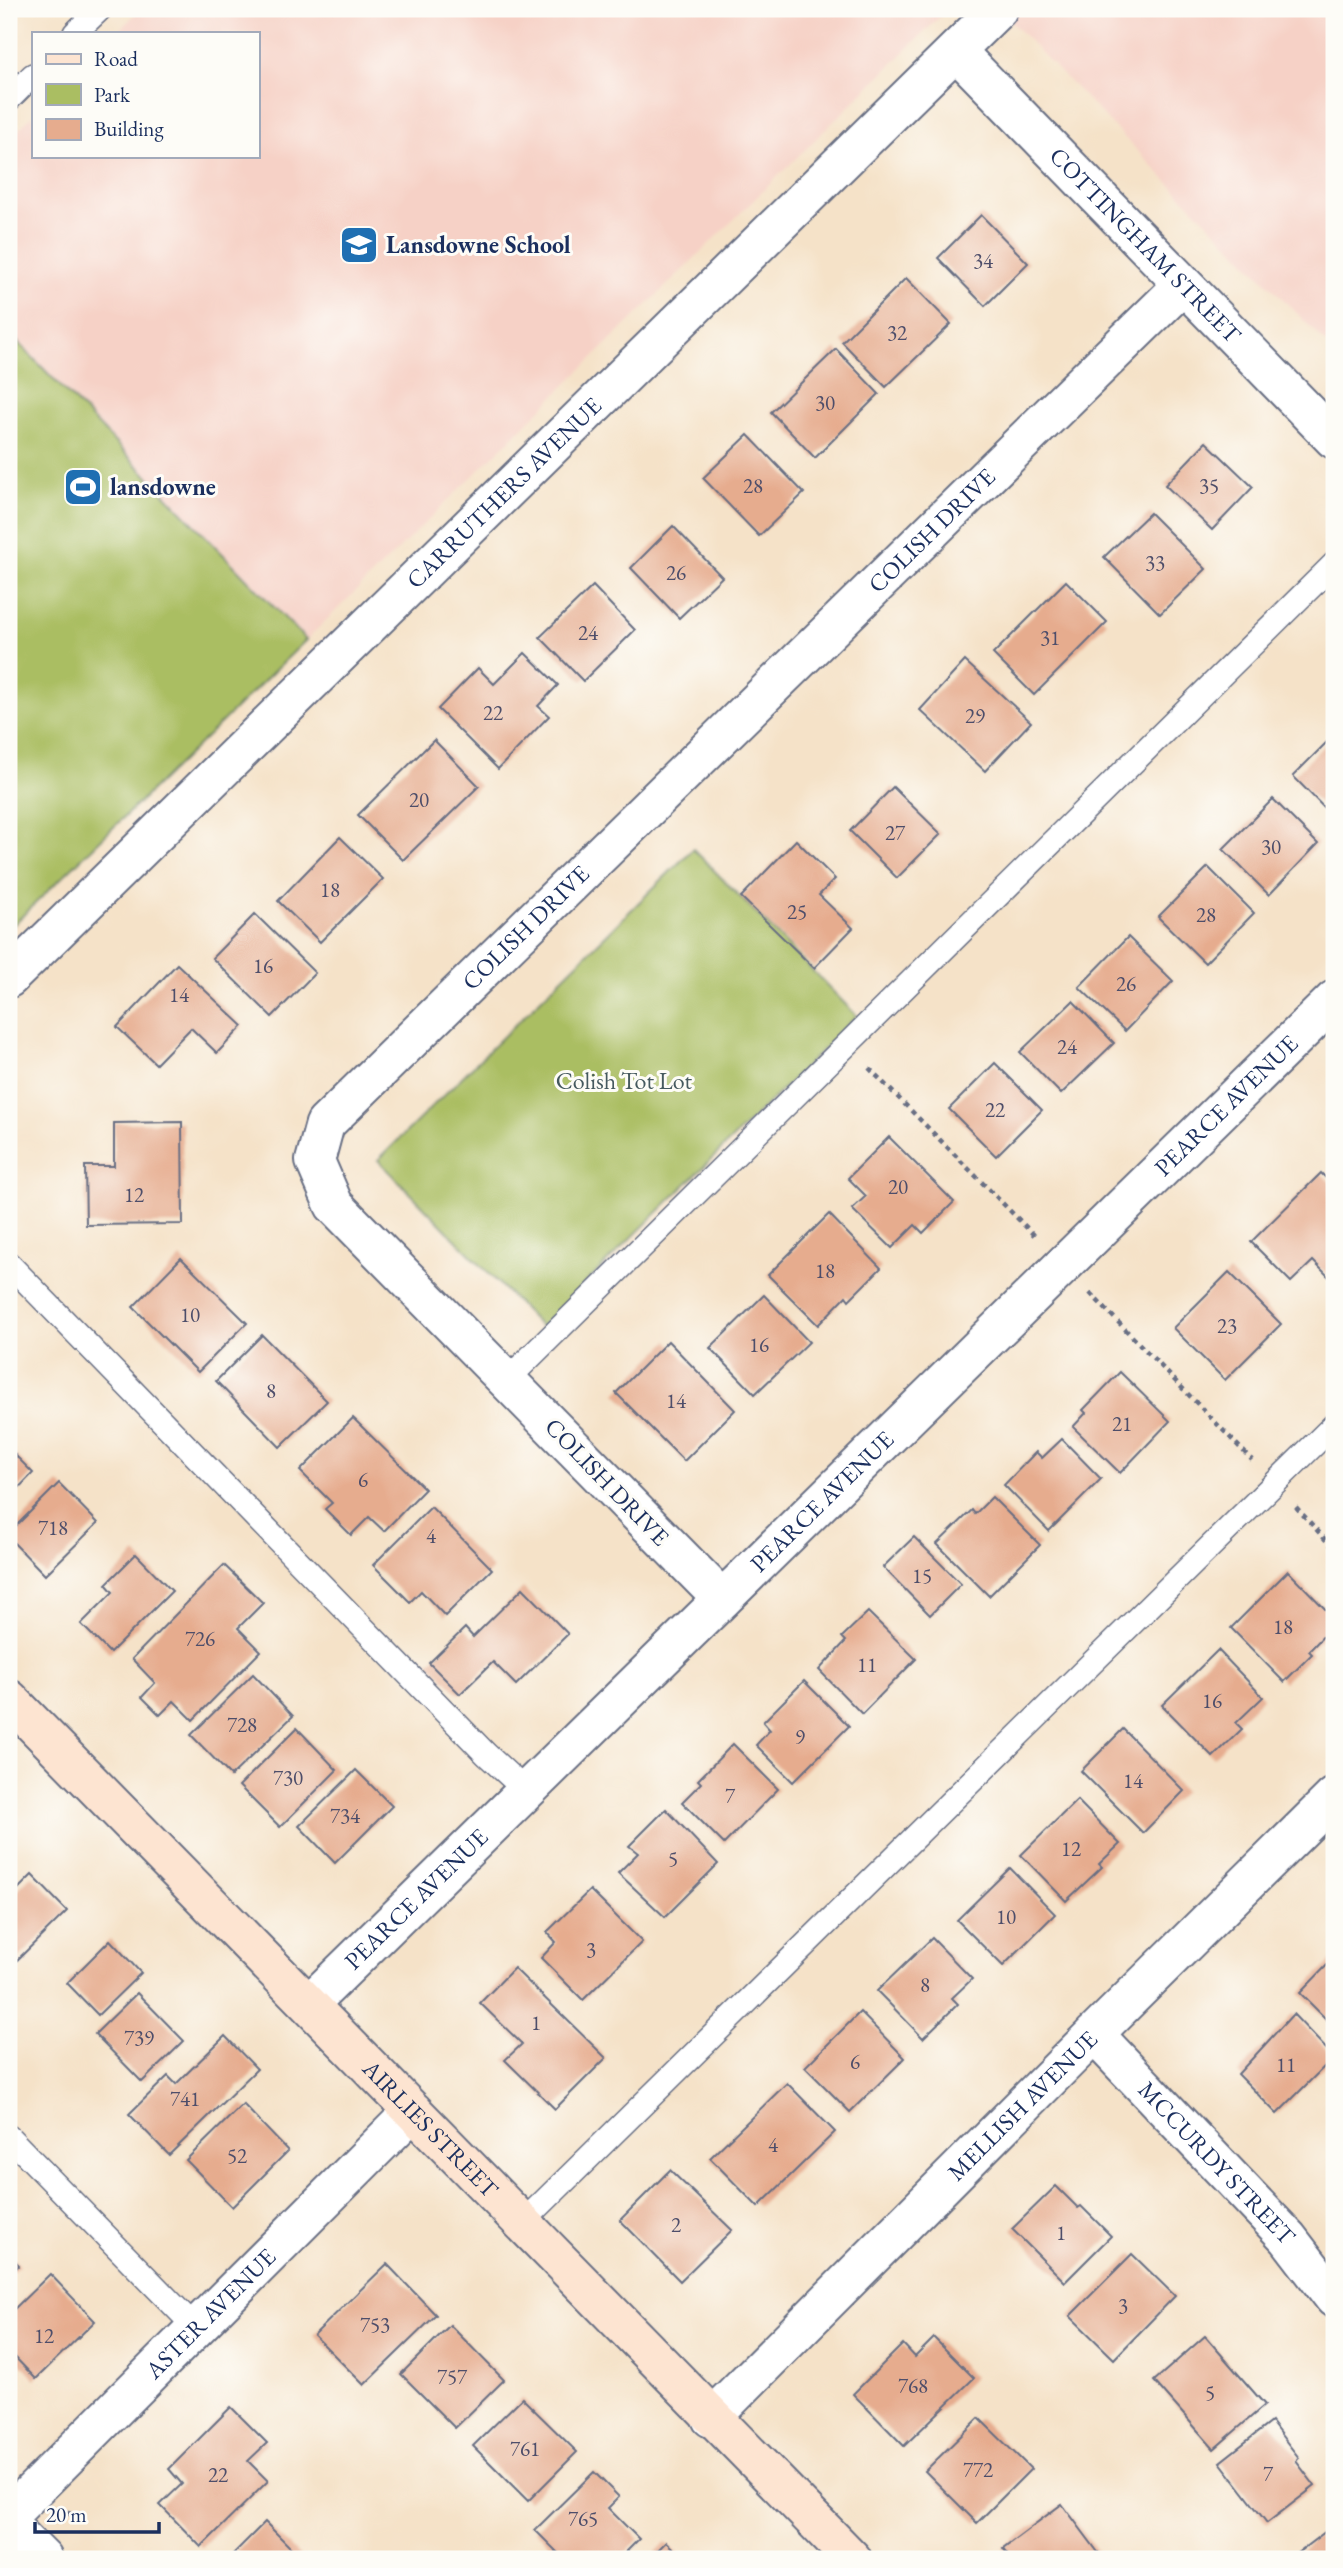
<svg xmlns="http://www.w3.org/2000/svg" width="1343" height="2568" viewBox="0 0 1343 2568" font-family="'EB Garamond',serif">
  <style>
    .built { fill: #f6d1c6 }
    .green { fill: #aabe62; stroke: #627660; stroke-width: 2 }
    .building { fill: #e6ac8e }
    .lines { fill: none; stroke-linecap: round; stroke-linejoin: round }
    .lane-casing { stroke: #676e83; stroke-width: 26 }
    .street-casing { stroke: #676e83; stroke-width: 42 }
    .secondary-casing { stroke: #676e83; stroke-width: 42 }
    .path { stroke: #676e83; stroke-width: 4.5; stroke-dasharray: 5 5; stroke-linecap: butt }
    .lane { stroke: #fff; stroke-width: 23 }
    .street { stroke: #fff; stroke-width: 38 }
    .secondary { stroke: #fde4d1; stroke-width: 38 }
    .labels { text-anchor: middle; stroke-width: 6; stroke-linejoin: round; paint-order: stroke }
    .number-label { font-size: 21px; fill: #4e4e6a }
    .poi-label { font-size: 24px; font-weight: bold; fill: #1b2f5e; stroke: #fdfcf7; text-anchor: start }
    .street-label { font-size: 24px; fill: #1b2f5e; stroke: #fdfcf7 }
    .park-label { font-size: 24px; fill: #465a5f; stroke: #fdfcf7 }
  </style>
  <rect width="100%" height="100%" fill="#fdfcf7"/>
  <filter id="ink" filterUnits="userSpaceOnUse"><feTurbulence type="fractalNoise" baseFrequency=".0143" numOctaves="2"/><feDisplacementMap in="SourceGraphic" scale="14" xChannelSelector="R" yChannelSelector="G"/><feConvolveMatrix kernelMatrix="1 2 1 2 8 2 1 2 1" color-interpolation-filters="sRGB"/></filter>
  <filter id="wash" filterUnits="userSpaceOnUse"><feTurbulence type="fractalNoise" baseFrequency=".00686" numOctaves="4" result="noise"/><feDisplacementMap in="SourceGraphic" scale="28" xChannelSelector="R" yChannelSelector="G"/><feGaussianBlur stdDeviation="1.57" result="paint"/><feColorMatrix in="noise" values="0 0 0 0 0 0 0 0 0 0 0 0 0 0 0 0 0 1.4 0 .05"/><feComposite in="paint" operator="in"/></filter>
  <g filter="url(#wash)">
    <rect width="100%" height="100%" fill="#f5e2c8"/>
    <!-- built -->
    <g class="built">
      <polygon points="141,9 948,9 306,640 9,333 9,139 33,115 33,156 257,156 257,33 116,33"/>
      <polygon points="1020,9 1334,9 1334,351 1009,20"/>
    </g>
    <!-- green -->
    <g class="green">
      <polygon points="9,333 306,640 9,929"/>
      <polygon points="693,849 857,1016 541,1327 378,1160"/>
    </g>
    <g id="blocks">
      <!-- building -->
      <g class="building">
        <polygon points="981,215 1028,263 985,306 938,258"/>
        <polygon points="906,278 951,324 886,387 842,342"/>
        <polygon points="836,349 879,394 815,458 771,412"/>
        <polygon points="748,435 804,493 759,536 703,478"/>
        <polygon points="1206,442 1253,487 1212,530 1165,485"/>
        <polygon points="1150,513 1206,569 1160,614 1104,557"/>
        <polygon points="673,526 722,577 679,618 631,568"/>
        <polygon points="1066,581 1107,622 1034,695 993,654"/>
        <polygon points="593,586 635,630 583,681 540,637"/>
        <polygon points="525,653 558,685 538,706 549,716 498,769 438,709 478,668 494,684"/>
        <polygon points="965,661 1031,722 985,771 920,710"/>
        <polygon points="1334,735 1334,818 1293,776"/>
        <polygon points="434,740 479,786 403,860 358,815"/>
        <polygon points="893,787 941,834 897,878 850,831"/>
        <polygon points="1273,799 1318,844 1269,895 1223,849"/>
        <polygon points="340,837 383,879 320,942 278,901"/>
        <polygon points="796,840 835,879 819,895 853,928 814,968 741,897"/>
        <polygon points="1208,867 1254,913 1205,963 1158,917"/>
        <polygon points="255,914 315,973 272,1017 212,958"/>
        <polygon points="1128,937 1173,981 1125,1031 1079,987"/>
        <polygon points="177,964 243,1026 217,1053 191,1028 156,1064 117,1027"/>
        <polygon points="1073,1001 1114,1043 1061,1094 1020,1052"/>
        <polygon points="995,1063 1042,1110 996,1156 949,1109"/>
        <polygon points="182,1122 183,1224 86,1225 85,1166 114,1166 114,1123"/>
        <polygon points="889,1137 954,1202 923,1233 915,1225 892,1248 852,1209 866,1196 848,1178"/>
        <polygon points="1321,1173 1334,1186 1334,1282 1313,1261 1291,1282 1251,1242"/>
        <polygon points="829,1214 881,1268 849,1300 846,1296 818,1325 768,1275"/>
        <polygon points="181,1258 247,1323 198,1372 133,1307"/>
        <polygon points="1229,1272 1281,1324 1225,1380 1173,1328"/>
        <polygon points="764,1295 809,1342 755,1394 710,1348"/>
        <polygon points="262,1335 327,1401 280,1447 216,1381"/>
        <polygon points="668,1341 735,1410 684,1461 616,1393"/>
        <polygon points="1120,1372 1170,1421 1120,1473 1073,1427 1086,1413 1083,1410"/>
        <polygon points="353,1418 425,1489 384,1531 369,1517 351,1535 325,1509 332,1503 300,1471"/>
        <polygon points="1062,1439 1101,1479 1049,1531 1004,1485 1036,1452 1042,1458"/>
        <polygon points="9,1449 33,1473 9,1498"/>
        <polygon points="59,1483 98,1523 45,1575 9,1538 9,1533"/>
        <polygon points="992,1497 1040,1545 989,1596 937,1544 972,1510 975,1514"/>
        <polygon points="431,1507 492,1569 445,1616 421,1591 410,1602 373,1565"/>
        <polygon points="914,1537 961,1584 930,1615 883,1567"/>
        <polygon points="136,1554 172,1591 110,1653 81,1624 113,1592 106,1584"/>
        <polygon points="224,1565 263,1603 238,1628 261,1651 193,1720 174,1701 160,1715 142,1697 155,1683 132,1659"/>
        <polygon points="1288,1571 1334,1618 1334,1625 1309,1651 1312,1654 1284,1682 1231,1628"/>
        <polygon points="523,1588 568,1634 516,1685 493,1662 460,1694 429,1663 465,1628 473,1637"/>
        <polygon points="868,1612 916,1659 862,1714 819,1670 846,1641 842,1637"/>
        <polygon points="1218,1650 1263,1697 1236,1723 1242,1729 1213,1757 1162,1705"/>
        <polygon points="253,1674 293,1716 231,1776 191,1735"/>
        <polygon points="804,1681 849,1726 793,1782 756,1745 770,1730 763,1722"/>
        <polygon points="297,1728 337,1770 280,1827 239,1786"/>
        <polygon points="1123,1729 1184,1791 1143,1833 1081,1771"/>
        <polygon points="733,1744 778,1789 724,1844 682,1802 701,1783 698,1780"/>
        <polygon points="356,1770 392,1806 335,1863 299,1826"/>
        <polygon points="1077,1800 1120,1844 1099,1864 1102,1867 1066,1901 1021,1855"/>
        <polygon points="666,1809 718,1864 665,1917 618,1873 638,1853 629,1846"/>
        <polygon points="1010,1868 1055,1914 1003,1966 957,1920"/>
        <polygon points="32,1875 67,1911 9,1968 9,1898"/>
        <polygon points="590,1890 642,1942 583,2000 541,1958 556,1942 547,1932"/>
        <polygon points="932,1938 972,1979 952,1998 958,2004 923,2038 877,1991"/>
        <polygon points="110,1940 141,1973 98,2015 67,1983"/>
        <polygon points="1334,1958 1334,2027 1300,1993"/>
        <polygon points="514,1968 606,2058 555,2109 505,2060 522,2044 480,2003"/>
        <polygon points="137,1993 184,2041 142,2082 95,2034"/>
        <polygon points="860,2012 905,2058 850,2112 805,2067"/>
        <polygon points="1293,2014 1334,2057 1277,2114 1238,2074"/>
        <polygon points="225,2036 257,2069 169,2155 129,2114 168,2076 176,2084"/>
        <polygon points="787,2083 835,2132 758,2207 710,2158"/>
        <polygon points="243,2104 288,2151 232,2207 186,2160"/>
        <polygon points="670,2170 732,2230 680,2281 620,2220"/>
        <polygon points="1056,2186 1078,2208 1081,2206 1111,2236 1065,2282 1012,2229"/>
        <polygon points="1132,2254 1175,2296 1114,2359 1070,2316"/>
        <polygon points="9,2255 19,2265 9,2275"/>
        <polygon points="387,2264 436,2315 364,2385 314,2335"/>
        <polygon points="50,2274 95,2321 36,2379 9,2351 9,2314"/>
        <polygon points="450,2325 504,2380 455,2428 401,2374"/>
        <polygon points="1205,2336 1265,2405 1214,2449 1154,2381"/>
        <polygon points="934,2338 974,2378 904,2446 853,2394 903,2344 915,2357"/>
        <polygon points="522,2398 577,2452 528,2501 473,2446"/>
        <polygon points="231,2407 267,2443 248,2461 268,2481 201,2547 160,2505 182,2484 169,2469"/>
        <polygon points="979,2418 1031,2469 977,2523 925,2471"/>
        <polygon points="1271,2422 1299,2458 1296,2461 1315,2486 1267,2523 1220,2462"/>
        <polygon points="594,2472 619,2497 608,2508 639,2539 619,2559 564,2559 535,2530"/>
        <polygon points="1062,2504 1103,2559 1011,2559 1003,2548"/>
        <polygon points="265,2522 302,2559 228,2559"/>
        <polygon points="1334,2525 1334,2559 1299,2559 1296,2554"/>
        <polygon points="666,2542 684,2559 649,2559"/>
      </g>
    </g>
  </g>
  <g filter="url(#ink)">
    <use href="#blocks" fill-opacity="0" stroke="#676e83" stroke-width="2"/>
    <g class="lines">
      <defs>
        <g id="lane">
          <polyline points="75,33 100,9"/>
          <polyline points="9,99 33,75"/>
          <polyline points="9,1264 486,1754 526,1791"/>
          <polyline points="507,1380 1334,564"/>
          <polyline points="9,2137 195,2327"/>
          <polyline points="522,2223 1334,1425"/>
        </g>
        <g id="street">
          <path id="s1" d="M 956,51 L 1334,439"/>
          <path id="s2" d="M 9,978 L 998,9"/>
          <path id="s3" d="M 722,1599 L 334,1205 L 315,1161 L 325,1124 L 1183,285"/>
          <path id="s4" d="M 309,2004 L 1334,1000"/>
          <path id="s5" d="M 1094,2034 L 1288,2238 L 1334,2298"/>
          <path id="s6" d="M 711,2418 L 1094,2034 L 1334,1797"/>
          <path id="s7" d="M 9,2515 L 413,2111"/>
          <polyline points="9,2525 43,2559"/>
        </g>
        <g id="secondary">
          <path id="s8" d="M 9,1699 L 852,2559"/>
        </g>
      </defs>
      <!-- lane casing -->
      <use href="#lane" class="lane-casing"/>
      <!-- street casing -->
      <use href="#street" class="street-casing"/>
      <!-- secondary casing -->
      <use href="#secondary" class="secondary-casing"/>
      <!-- path -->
      <g class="path">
        <polyline points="869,1068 1035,1236"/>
        <polyline points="1090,1293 1252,1460"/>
        <polyline points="1296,1507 1334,1549"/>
        <polyline points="67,2511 81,2525"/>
      </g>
      <!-- lane -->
      <use href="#lane" class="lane"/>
      <!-- street -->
      <use href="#street" class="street"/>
      <!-- secondary -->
      <use href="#secondary" class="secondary"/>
    </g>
  </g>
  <!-- icons -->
  <defs>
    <symbol id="school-square" viewBox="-11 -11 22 22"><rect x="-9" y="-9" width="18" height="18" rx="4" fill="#1f6fb2" stroke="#fdfcf7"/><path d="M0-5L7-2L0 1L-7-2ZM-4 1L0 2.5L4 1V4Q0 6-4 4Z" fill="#fff"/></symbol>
    <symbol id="stadium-square" viewBox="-11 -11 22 22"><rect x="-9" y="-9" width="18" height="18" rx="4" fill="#1f6fb2" stroke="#fdfcf7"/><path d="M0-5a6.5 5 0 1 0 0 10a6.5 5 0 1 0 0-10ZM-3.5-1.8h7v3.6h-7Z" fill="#fff"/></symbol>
  </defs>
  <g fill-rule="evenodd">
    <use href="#school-square" x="337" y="223" width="44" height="44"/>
    <use href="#stadium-square" x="61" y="465" width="44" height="44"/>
  </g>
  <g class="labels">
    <!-- number labels -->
    <g class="number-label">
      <text x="983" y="268">34</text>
      <text x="897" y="340">32</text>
      <text x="825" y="410">30</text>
      <text x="753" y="493">28</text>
      <text x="1209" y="493">35</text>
      <text x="1155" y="570">33</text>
      <text x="676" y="580">26</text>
      <text x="588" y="640">24</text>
      <text x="1050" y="645">31</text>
      <text x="493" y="720">22</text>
      <text x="975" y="723">29</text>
      <text x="419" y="807">20</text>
      <text x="895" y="840">27</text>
      <text x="1271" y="854">30</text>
      <text x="330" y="897">18</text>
      <text x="797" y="919">25</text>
      <text x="1206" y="922">28</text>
      <text x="263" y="973">16</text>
      <text x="1126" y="991">26</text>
      <text x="179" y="1002">14</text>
      <text x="1067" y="1054">24</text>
      <text x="995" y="1117">22</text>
      <text x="898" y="1194">20</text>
      <text x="134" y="1202">12</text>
      <text x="825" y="1278">18</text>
      <text x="190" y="1322">10</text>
      <text x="1227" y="1333">23</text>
      <text x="759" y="1352">16</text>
      <text x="271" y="1398">8</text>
      <text x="676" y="1408">14</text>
      <text x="1122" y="1431">21</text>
      <text x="363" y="1487">6</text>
      <text x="53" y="1535">718</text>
      <text x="431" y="1543">4</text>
      <text x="922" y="1583">15</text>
      <text x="1283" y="1634">18</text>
      <text x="200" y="1646">726</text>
      <text x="867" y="1672">11</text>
      <text x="1212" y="1708">16</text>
      <text x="242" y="1732">728</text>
      <text x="800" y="1744">9</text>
      <text x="288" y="1785">730</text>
      <text x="1133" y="1788">14</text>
      <text x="730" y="1803">7</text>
      <text x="345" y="1823">734</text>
      <text x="1071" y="1856">12</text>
      <text x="673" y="1866">5</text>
      <text x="1006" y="1924">10</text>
      <text x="591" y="1957">3</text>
      <text x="925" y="1992">8</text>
      <text x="536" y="2030">1</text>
      <text x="139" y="2045">739</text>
      <text x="855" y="2069">6</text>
      <text x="1286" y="2072">11</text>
      <text x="185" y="2106">741</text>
      <text x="773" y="2152">4</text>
      <text x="237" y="2163">52</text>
      <text x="676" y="2232">2</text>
      <text x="1061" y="2240">1</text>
      <text x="1123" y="2313">3</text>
      <text x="375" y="2332">753</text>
      <text x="44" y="2343">12</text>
      <text x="452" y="2384">757</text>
      <text x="913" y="2393">768</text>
      <text x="1210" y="2400">5</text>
      <text x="525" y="2456">761</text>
      <text x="978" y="2477">772</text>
      <text x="1268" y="2481">7</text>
      <text x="218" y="2482">22</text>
      <text x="583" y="2526">765</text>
    </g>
    <!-- poi labels -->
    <g class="poi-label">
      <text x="386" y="253">Lansdowne School</text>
      <text x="110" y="495">lansdowne</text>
    </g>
    <!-- street labels -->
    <g class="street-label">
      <text dy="8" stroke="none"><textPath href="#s1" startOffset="271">COTTINGHAM STREET</textPath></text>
      <text dy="8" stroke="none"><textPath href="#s2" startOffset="693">CARRUTHERS AVENUE</textPath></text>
      <text dy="8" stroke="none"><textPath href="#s3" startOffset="1488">COLISH DRIVE</textPath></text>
      <text dy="8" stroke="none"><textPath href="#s3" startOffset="920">COLISH DRIVE</textPath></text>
      <text dy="8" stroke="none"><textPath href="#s4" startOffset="1284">PEARCE AVENUE</textPath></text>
      <text transform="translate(607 1482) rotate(46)" y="8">COLISH DRIVE</text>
      <text dy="8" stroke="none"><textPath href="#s4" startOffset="718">PEARCE AVENUE</textPath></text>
      <text dy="8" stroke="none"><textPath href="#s4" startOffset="150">PEARCE AVENUE</textPath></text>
      <text dy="8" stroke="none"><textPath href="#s6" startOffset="441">MELLISH AVENUE</textPath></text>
      <text dy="8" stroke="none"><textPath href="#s8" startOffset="602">AIRLIES STREET</textPath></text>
      <text dy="8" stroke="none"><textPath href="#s5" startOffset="178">MCCURDY STREET</textPath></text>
      <text dy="8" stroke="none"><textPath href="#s7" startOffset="285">ASTER AVENUE</textPath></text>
    </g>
    <!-- park labels -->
    <g class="park-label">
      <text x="624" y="1089">Colish Tot Lot</text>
    </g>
  </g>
  <!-- margin -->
  <rect width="1343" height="2568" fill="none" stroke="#fdfcf7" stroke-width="35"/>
  <!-- legend -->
  <rect x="32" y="32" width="228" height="126" fill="#fdfcf7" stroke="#a3aaba" stroke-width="2"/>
  <rect x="46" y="54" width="35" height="10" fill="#fde4d1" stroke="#a3aaba" stroke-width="2"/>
  <text x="94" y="66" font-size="21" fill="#1b2f5e">Road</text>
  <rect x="46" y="84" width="35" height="21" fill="#aabe62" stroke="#a3aaba" stroke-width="2"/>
  <text x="94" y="102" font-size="21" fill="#1b2f5e">Park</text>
  <rect x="46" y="119" width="35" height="21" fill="#e6ac8e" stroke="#a3aaba" stroke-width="2"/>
  <text x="94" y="136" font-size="21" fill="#1b2f5e">Building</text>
  <!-- scale -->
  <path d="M35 2522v10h124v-10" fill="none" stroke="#1b2f5e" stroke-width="3.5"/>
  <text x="46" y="2522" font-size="21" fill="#1b2f5e" stroke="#fdfcf7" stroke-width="5" paint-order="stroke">20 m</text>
</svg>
